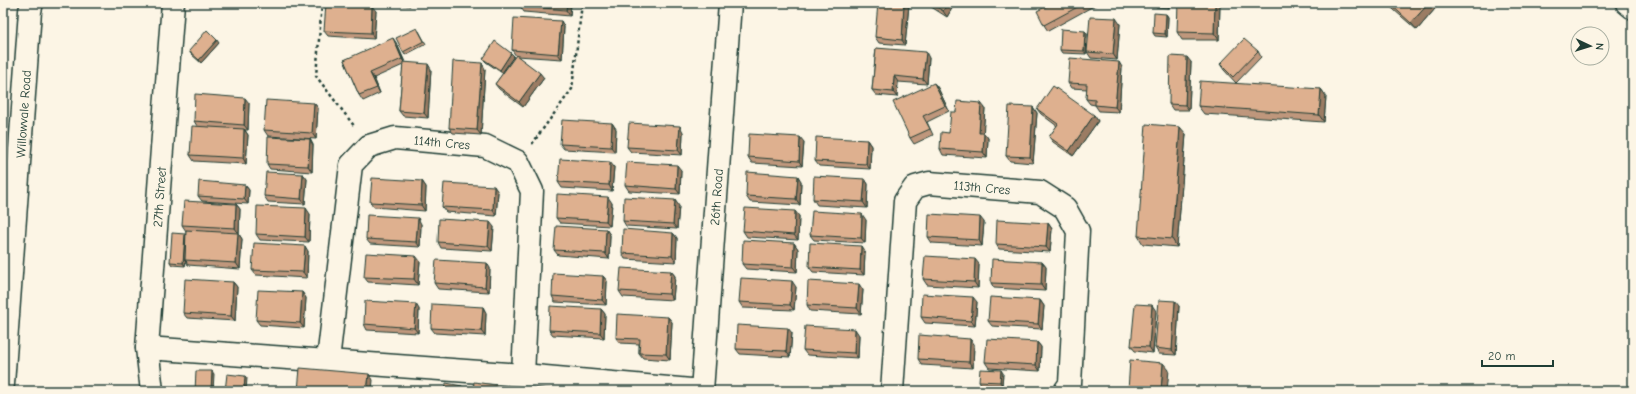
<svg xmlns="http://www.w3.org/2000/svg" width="1636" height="394" viewBox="0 0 1636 394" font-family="'Comic Neue',sans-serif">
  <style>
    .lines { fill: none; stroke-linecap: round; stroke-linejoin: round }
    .minor-casing { stroke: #1f3d34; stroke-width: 25 }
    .path { stroke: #1f3d34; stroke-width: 2.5; stroke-dasharray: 3 3; stroke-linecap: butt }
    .minor { stroke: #fcf5e5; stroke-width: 22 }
    .wall { fill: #bf977b; stroke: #1f3d34 }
    .shaded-wall { fill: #9b7b64; stroke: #1f3d34 }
    .building { fill: #deb08f; stroke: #1f3d34 }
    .labels { text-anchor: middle; stroke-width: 3; stroke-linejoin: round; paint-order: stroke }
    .street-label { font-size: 13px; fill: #1f3d34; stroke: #fcf5e5 }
  </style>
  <rect width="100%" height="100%" fill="#fcf5e5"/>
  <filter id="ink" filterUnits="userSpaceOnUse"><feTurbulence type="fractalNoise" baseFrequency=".025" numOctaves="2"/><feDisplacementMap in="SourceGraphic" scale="8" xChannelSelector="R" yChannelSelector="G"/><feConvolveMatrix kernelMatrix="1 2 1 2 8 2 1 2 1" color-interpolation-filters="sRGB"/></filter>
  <g filter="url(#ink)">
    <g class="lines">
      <defs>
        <g id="minor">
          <polyline points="1627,3 1633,8"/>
          <polyline points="147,348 523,375 702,391"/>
          <polyline points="328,360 351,165 369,146 395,138 485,146 518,162 532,191 523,375"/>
          <polyline points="3,384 30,11 32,3"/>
          <polyline points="152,391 147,348 173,3"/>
          <polyline points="702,391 730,3"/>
          <polyline points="892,391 905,201 915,187 929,183 1040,192 1065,208 1078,231 1070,384 1065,391"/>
        </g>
      </defs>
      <!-- minor casing -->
      <use href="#minor" class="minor-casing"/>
      <!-- path -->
      <g class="path">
        <polyline points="322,3 316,76 355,127"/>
        <polyline points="532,144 572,89 582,3"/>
      </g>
      <!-- minor -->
      <use href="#minor" class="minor"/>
    </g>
    <!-- wall -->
    <g class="wall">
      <polygon points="384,3 410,3 410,6"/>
      <polygon points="520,3 571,3 570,16 524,12 520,6"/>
      <polygon points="925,3 955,3 947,17"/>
      <polygon points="1048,3 1099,3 1048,31 1044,25 1049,5"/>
      <polygon points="1169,3 1169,8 1156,7 1154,4"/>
      <polygon points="1220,3 1219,40 1182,40 1177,32"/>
      <polygon points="1386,3 1440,3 1417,30"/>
      <polygon points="909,5 905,45 879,43 875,37"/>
      <polygon points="376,11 374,39 328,36 324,31"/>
      <polygon points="1166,14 1168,17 1167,37 1155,36 1153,33"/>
      <polygon points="561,21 564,27 562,59 517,56 544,78 523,107 499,89 495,84 516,56 512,50"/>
      <polygon points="1120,24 1117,60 1091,58 1087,52"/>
      <polygon points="419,31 426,44 405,55 403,52"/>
      <polygon points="1085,31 1087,34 1086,54 1062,53 1060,50"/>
      <polygon points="219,43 201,63 191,54 189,51"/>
      <polygon points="397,44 405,62 431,69 428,118 403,116 399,111 403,65 374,78 380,93 363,101 359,95 344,60"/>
      <polygon points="876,48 929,58 927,84 898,82 897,97 876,95 872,90"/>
      <polygon points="1258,51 1261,57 1236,83 1224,70 1220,64"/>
      <polygon points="511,53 514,56 502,73 486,62 483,59"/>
      <polygon points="1191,62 1189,110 1173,110 1169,104"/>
      <polygon points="1122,67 1119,112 1099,111 1095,105 1090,104 1086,99 1087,89 1071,88 1068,83"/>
      <polygon points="485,69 481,135 453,133 449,128"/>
      <polygon points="934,83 938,88 949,111 927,122 933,135 914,144 910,138"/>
      <polygon points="1321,89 1326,96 1324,122 1204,114 1198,106"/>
      <polygon points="249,103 248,130 245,130 248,135 246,164 194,161 190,155 197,126 194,121"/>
      <polygon points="314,103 318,108 316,139 268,136 264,130"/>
      <polygon points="1033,107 1037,113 1033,163 1010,161 1006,156"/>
      <polygon points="985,108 983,133 984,133 988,138 987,158 943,155 940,149 949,133 956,112"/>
      <polygon points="1037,109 1094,115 1098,121 1073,156 1053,142 1049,137 1057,126 1041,114"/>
      <polygon points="612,123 616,129 615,152 564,149 560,144"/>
      <polygon points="683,132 682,155 631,152 627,147"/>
      <polygon points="1186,134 1177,247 1143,244 1138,236"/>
      <polygon points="310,139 313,145 312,172 270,169 267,164"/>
      <polygon points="867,140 871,146 870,169 819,166 815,161"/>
      <polygon points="804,142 802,166 752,163 748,157"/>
      <polygon points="614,167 612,191 562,188 558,182"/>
      <polygon points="681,170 680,194 629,191 625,185"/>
      <polygon points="303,174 307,179 305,204 268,202 264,196"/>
      <polygon points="865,179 868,184 867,208 817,205 813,199"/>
      <polygon points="422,181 426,187 425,211 374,207 370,202"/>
      <polygon points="801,181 800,205 750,202 746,196"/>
      <polygon points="245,185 249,190 248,204 202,201 198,196"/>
      <polygon points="498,192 496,216 446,212 442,207"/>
      <polygon points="612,203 610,226 560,223 556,218"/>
      <polygon points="236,204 240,209 239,234 242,239 240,269 188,265 186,261 185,266 172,265 170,262 186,235 186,231 182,225"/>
      <polygon points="679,206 677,229 626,226 623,221"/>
      <polygon points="310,214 309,242 260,240 256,234"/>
      <polygon points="799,216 798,240 747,237 743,231"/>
      <polygon points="866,220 865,243 814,240 810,235"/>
      <polygon points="984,222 982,246 932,243 928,237"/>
      <polygon points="1048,223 1052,229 1050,252 999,249 996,244"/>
      <polygon points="421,224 420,247 370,244 366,239"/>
      <polygon points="494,227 492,251 441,248 438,242"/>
      <polygon points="606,229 610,235 609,259 558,255 554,250"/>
      <polygon points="673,233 677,238 676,262 625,259 622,253"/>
      <polygon points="794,243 798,249 797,272 746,269 742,264"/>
      <polygon points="308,251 307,278 256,275 252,270"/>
      <polygon points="865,252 864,275 813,272 809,267"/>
      <polygon points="420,261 418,285 368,282 364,277"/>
      <polygon points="1042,262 1046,267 1045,291 994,288 991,283"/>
      <polygon points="979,264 978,288 927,285 923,279"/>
      <polygon points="490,268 489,292 438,289 434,283"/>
      <polygon points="671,271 675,276 673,300 623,297 619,291"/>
      <polygon points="603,276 607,281 606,305 555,302 552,296"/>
      <polygon points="233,282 237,287 235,321 187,318 183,313"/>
      <polygon points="796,287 794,310 743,308 739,302"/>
      <polygon points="863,290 861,314 810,311 807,305"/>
      <polygon points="302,292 306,298 304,328 260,325 256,320"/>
      <polygon points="1040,300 1044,306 1042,329 992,326 988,321"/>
      <polygon points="977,302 975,326 925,323 921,317"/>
      <polygon points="1179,306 1176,355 1159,354 1155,348"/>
      <polygon points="483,307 486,313 485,336 435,333 431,328"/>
      <polygon points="419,309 418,333 367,330 364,324"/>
      <polygon points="601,309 605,314 604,338 553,335 549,330"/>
      <polygon points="1156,311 1153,353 1135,351 1131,346"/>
      <polygon points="668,317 672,322 670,360 643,358 639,353 639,344 620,343 616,338"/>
      <polygon points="792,333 790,357 740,354 736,349"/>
      <polygon points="859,335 858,358 807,355 803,350"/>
      <polygon points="970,339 974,344 973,368 922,365 918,359"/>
      <polygon points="1037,342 1041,347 1040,371 989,368 985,362"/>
      <polygon points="1003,373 1002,385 981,384 979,381"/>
    </g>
    <!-- shaded-wall -->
    <g class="shaded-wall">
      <polygon points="567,3 571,3 570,16 566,10"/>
      <polygon points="904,3 907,3 909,5 905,45 902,40"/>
      <polygon points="948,3 955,3 947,17 943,11"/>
      <polygon points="1032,3 1037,3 1034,6"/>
      <polygon points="1167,3 1169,3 1169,8 1167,5"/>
      <polygon points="1215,3 1220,3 1219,40 1214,33"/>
      <polygon points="1429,3 1440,3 1417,30 1411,23"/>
      <polygon points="372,6 376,11 374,39 371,33"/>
      <polygon points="1166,14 1168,17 1167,37 1165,34"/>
      <polygon points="1116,18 1120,24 1117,60 1113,54"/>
      <polygon points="561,21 564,27 562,59 558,54"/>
      <polygon points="1085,31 1087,34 1086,54 1084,51"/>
      <polygon points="393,38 397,44 405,64 402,59"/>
      <polygon points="217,40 219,43 201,63 199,60"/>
      <polygon points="926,52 929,58 927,84 923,79"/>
      <polygon points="511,53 514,56 502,73 500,70"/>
      <polygon points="1187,57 1191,62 1189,110 1185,105"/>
      <polygon points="1119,62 1122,67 1119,112 1115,107"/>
      <polygon points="482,63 485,69 481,135 477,130"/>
      <polygon points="428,64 431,69 428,118 424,113"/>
      <polygon points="370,73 374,78 380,93 377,88"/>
      <polygon points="540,73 544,78 523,107 519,102"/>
      <polygon points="894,76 898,82 897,97 893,92"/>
      <polygon points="934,83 938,88 949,111 945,106"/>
      <polygon points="1321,89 1326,96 1324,122 1319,115"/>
      <polygon points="245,98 249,103 248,130 244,125"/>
      <polygon points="314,103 318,108 316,139 312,133"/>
      <polygon points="981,103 985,108 983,138 979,133"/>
      <polygon points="1033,107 1037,113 1033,163 1030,157"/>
      <polygon points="1094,115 1098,121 1073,156 1069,151"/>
      <polygon points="612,123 616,129 615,152 611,147"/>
      <polygon points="680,126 683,132 682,155 678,150"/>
      <polygon points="1180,127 1186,134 1177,247 1172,239"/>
      <polygon points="244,129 248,135 246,164 243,158"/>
      <polygon points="984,133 988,138 987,158 983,152"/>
      <polygon points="800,137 804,142 802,166 799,161"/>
      <polygon points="310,139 313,145 312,172 308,166"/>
      <polygon points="867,140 871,146 870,169 866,164"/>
      <polygon points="610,162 614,167 612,191 609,185"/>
      <polygon points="677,165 681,170 680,194 676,189"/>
      <polygon points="303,174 307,179 305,204 301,199"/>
      <polygon points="798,176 801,181 800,205 796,199"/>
      <polygon points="865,179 868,184 867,208 863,202"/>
      <polygon points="422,181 426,187 425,211 421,205"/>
      <polygon points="245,185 249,190 248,204 244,199"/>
      <polygon points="494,186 498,192 496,216 493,210"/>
      <polygon points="608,197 612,203 610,226 606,221"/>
      <polygon points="675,200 679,206 677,229 673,224"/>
      <polygon points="236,204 240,209 239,234 235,228"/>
      <polygon points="306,208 310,214 309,242 305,237"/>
      <polygon points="795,211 799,216 798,240 794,235"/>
      <polygon points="862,214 866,220 865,243 861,238"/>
      <polygon points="980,217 984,222 982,246 979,240"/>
      <polygon points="418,218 421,224 420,247 416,242"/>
      <polygon points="490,222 494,227 492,251 488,246"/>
      <polygon points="1048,223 1052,229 1050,252 1046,247"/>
      <polygon points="606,229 610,235 609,259 605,253"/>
      <polygon points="238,233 242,239 240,269 236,263"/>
      <polygon points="673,233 677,238 676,262 672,256"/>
      <polygon points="185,234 187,237 185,260 186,261 185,266 183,263"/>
      <polygon points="794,243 798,249 797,272 793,267"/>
      <polygon points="305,246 308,251 307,278 303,272"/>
      <polygon points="861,246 865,252 864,275 860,270"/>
      <polygon points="416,256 420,261 418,285 414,279"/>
      <polygon points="975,259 979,264 978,288 974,282"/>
      <polygon points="1042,262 1046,267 1045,291 1041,285"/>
      <polygon points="487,263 490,268 489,292 485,287"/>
      <polygon points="671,271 675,276 673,300 669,294"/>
      <polygon points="603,276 607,281 606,305 602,300"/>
      <polygon points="792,281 796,287 794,310 790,305"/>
      <polygon points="233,282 237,287 235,321 231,316"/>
      <polygon points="859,284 863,290 861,314 857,308"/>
      <polygon points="302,292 306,298 304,328 300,323"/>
      <polygon points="973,297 977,302 975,326 971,321"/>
      <polygon points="1040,300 1044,306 1042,329 1038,324"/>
      <polygon points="1175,301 1179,306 1176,355 1172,350"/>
      <polygon points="416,304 419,309 418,333 414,328"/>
      <polygon points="1152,305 1156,311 1153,353 1149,347"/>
      <polygon points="483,307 486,313 485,336 481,331"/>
      <polygon points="601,309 605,314 604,338 600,333"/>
      <polygon points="668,317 672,322 670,360 666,354"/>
      <polygon points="788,328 792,333 790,357 786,351"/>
      <polygon points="855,329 859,335 858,358 854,353"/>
      <polygon points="970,339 974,344 973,368 969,362"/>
      <polygon points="1037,342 1041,347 1040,371 1036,365"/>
      <polygon points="1163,363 1169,370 1167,391 1161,391"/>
      <polygon points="1001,370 1003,373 1002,385 1000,382"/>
      <polygon points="212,371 214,374 213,391 211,391"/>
      <polygon points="369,374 373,380 372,391 367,391"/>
      <polygon points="245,376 247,378 246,391 244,391"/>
      <polygon points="462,386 464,389 464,391 461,391"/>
    </g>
    <!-- building -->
    <g class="building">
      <polygon points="326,3 372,6 371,33 324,31"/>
      <polygon points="520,3 567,3 566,10 520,6"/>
      <polygon points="878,3 904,3 902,40 875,37"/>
      <polygon points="930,3 948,3 943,11"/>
      <polygon points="1048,3 1085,3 1044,25 1037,11 1049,5"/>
      <polygon points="1154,3 1167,3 1167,5 1154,4"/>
      <polygon points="1178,3 1215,3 1214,33 1177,32"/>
      <polygon points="1389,3 1429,3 1411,23"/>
      <polygon points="1154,13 1166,14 1165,34 1153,33"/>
      <polygon points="1090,17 1116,18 1113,54 1087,52"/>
      <polygon points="514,18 561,21 558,54 512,50"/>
      <polygon points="417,28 424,41 403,52 396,38"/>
      <polygon points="1061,29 1085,31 1084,51 1060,50"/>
      <polygon points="207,30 217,40 199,60 189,51"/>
      <polygon points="393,38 402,59 370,73 377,88 359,95 344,60"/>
      <polygon points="1244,39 1258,51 1233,77 1220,64"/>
      <polygon points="495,41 511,53 500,70 483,59"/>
      <polygon points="876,48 926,52 923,79 894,76 893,92 872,90"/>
      <polygon points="516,55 540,73 519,102 495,84"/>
      <polygon points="1170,56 1187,57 1185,105 1169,104"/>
      <polygon points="1070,58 1119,62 1115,107 1095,105 1095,100 1086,99 1087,84 1068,83"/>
      <polygon points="453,61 482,63 477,130 449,128"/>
      <polygon points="403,62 428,64 424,113 399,111"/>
      <polygon points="1200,81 1321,89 1319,115 1198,106"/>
      <polygon points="934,83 945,106 923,116 930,129 910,138 893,102"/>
      <polygon points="1053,86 1094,115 1069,151 1049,137 1058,124 1037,109"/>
      <polygon points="195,94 245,98 244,125 194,121"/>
      <polygon points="266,100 314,103 312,133 264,130"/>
      <polygon points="957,101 981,103 979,133 984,133 983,152 940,149 941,132 949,133 951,112 956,112"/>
      <polygon points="1009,106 1033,107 1030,157 1006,156"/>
      <polygon points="562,120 612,123 611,147 560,144"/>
      <polygon points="629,123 680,126 678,150 627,147"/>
      <polygon points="1146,124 1180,127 1172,239 1138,236"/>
      <polygon points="192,126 244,129 243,158 190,155"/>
      <polygon points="749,134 800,137 799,161 748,157"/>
      <polygon points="268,137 310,139 308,166 267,164"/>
      <polygon points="816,137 867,140 866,164 815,161"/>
      <polygon points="560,159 610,162 609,185 558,182"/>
      <polygon points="627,162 677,165 676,189 625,185"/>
      <polygon points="266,172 303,174 301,199 264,196"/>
      <polygon points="747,172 798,176 796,199 746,196"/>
      <polygon points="814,176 865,179 863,202 813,199"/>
      <polygon points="372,178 422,181 421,205 370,202"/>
      <polygon points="199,181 245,185 244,199 198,196"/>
      <polygon points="444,183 494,186 493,210 442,207"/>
      <polygon points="557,194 608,197 606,221 556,218"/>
      <polygon points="624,197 675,200 673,224 623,221"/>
      <polygon points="184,201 236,204 235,228 182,225"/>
      <polygon points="257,206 306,208 305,237 256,234"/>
      <polygon points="745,208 795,211 794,235 743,231"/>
      <polygon points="812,211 862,214 861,238 810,235"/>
      <polygon points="929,214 980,217 979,240 928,237"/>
      <polygon points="367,215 418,218 416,242 366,239"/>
      <polygon points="439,219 490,222 488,246 438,242"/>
      <polygon points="997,220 1048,223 1046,247 996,244"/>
      <polygon points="556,226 606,229 605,253 554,250"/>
      <polygon points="623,229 673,233 672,256 622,253"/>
      <polygon points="186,230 238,233 236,263 185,260"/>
      <polygon points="172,233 185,234 183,263 170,262"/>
      <polygon points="743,240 794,243 793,267 742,264"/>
      <polygon points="254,243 305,246 303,272 252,270"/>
      <polygon points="810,243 861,246 860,270 809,267"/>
      <polygon points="366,253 416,256 414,279 364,277"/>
      <polygon points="925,256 975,259 974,282 923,279"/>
      <polygon points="992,259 1042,262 1041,285 991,283"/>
      <polygon points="436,260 487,263 485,287 434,283"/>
      <polygon points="621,268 671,271 669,294 619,291"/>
      <polygon points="553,273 603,276 602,300 552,296"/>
      <polygon points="741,278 792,281 790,305 739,302"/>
      <polygon points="185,279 233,282 231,316 183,313"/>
      <polygon points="808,281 859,284 857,308 807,305"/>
      <polygon points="258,290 302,292 300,323 256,320"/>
      <polygon points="922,294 973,297 971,321 921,317"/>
      <polygon points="990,297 1040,300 1038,324 988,321"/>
      <polygon points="1159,300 1175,301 1172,350 1155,348"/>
      <polygon points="365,301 416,304 414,328 364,324"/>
      <polygon points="432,304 483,307 481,331 431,328"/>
      <polygon points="1135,304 1152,305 1149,347 1131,346"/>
      <polygon points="550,306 601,309 600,333 549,330"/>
      <polygon points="617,314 668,317 666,354 639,353 640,339 616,338"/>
      <polygon points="737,325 788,328 786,351 736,349"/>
      <polygon points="805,326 855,329 854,353 803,350"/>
      <polygon points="919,335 970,339 969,362 918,359"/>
      <polygon points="987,339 1037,342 1036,365 985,362"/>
      <polygon points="1130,360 1163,363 1161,391 1128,391"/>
      <polygon points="300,368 369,374 367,391 298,391"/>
      <polygon points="980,369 1001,370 1000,382 979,381"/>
      <polygon points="196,371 212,371 211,391 195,391"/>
      <polygon points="227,374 245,376 244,391 225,391"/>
      <polygon points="474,382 516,388 515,391 473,391"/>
      <polygon points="446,383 462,386 461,391 445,391"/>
      <polygon points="270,390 280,391 270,391"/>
    </g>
  </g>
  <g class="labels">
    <!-- street labels -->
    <g class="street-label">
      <text transform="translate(23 114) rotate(-86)" y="5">Willowvale Road</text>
      <text transform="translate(442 142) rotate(5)" y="5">114th Cres</text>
      <text transform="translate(982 187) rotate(5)" y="5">113th Cres</text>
      <text transform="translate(159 197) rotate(-86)" y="5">27th Street</text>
      <text transform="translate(716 197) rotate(-86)" y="5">26th Road</text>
    </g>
  </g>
  <!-- margin -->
  <rect width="1636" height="394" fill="none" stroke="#fcf5e5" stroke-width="16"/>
  <rect x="8" y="8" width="1620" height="378" fill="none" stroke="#1f3d34" stroke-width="1.5" filter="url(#ink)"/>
  <!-- north arrow -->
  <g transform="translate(1590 46) rotate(94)"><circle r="19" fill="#fcf5e5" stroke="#a4ab9e"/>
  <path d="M0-3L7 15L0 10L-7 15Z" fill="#1f3d34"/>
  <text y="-6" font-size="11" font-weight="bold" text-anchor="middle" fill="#1f3d34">N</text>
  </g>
  <!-- scale -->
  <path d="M1482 360v6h71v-6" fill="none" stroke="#1f3d34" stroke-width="2"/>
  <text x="1488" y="360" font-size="12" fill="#1f3d34" stroke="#fcf5e5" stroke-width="3" paint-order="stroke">20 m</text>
</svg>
